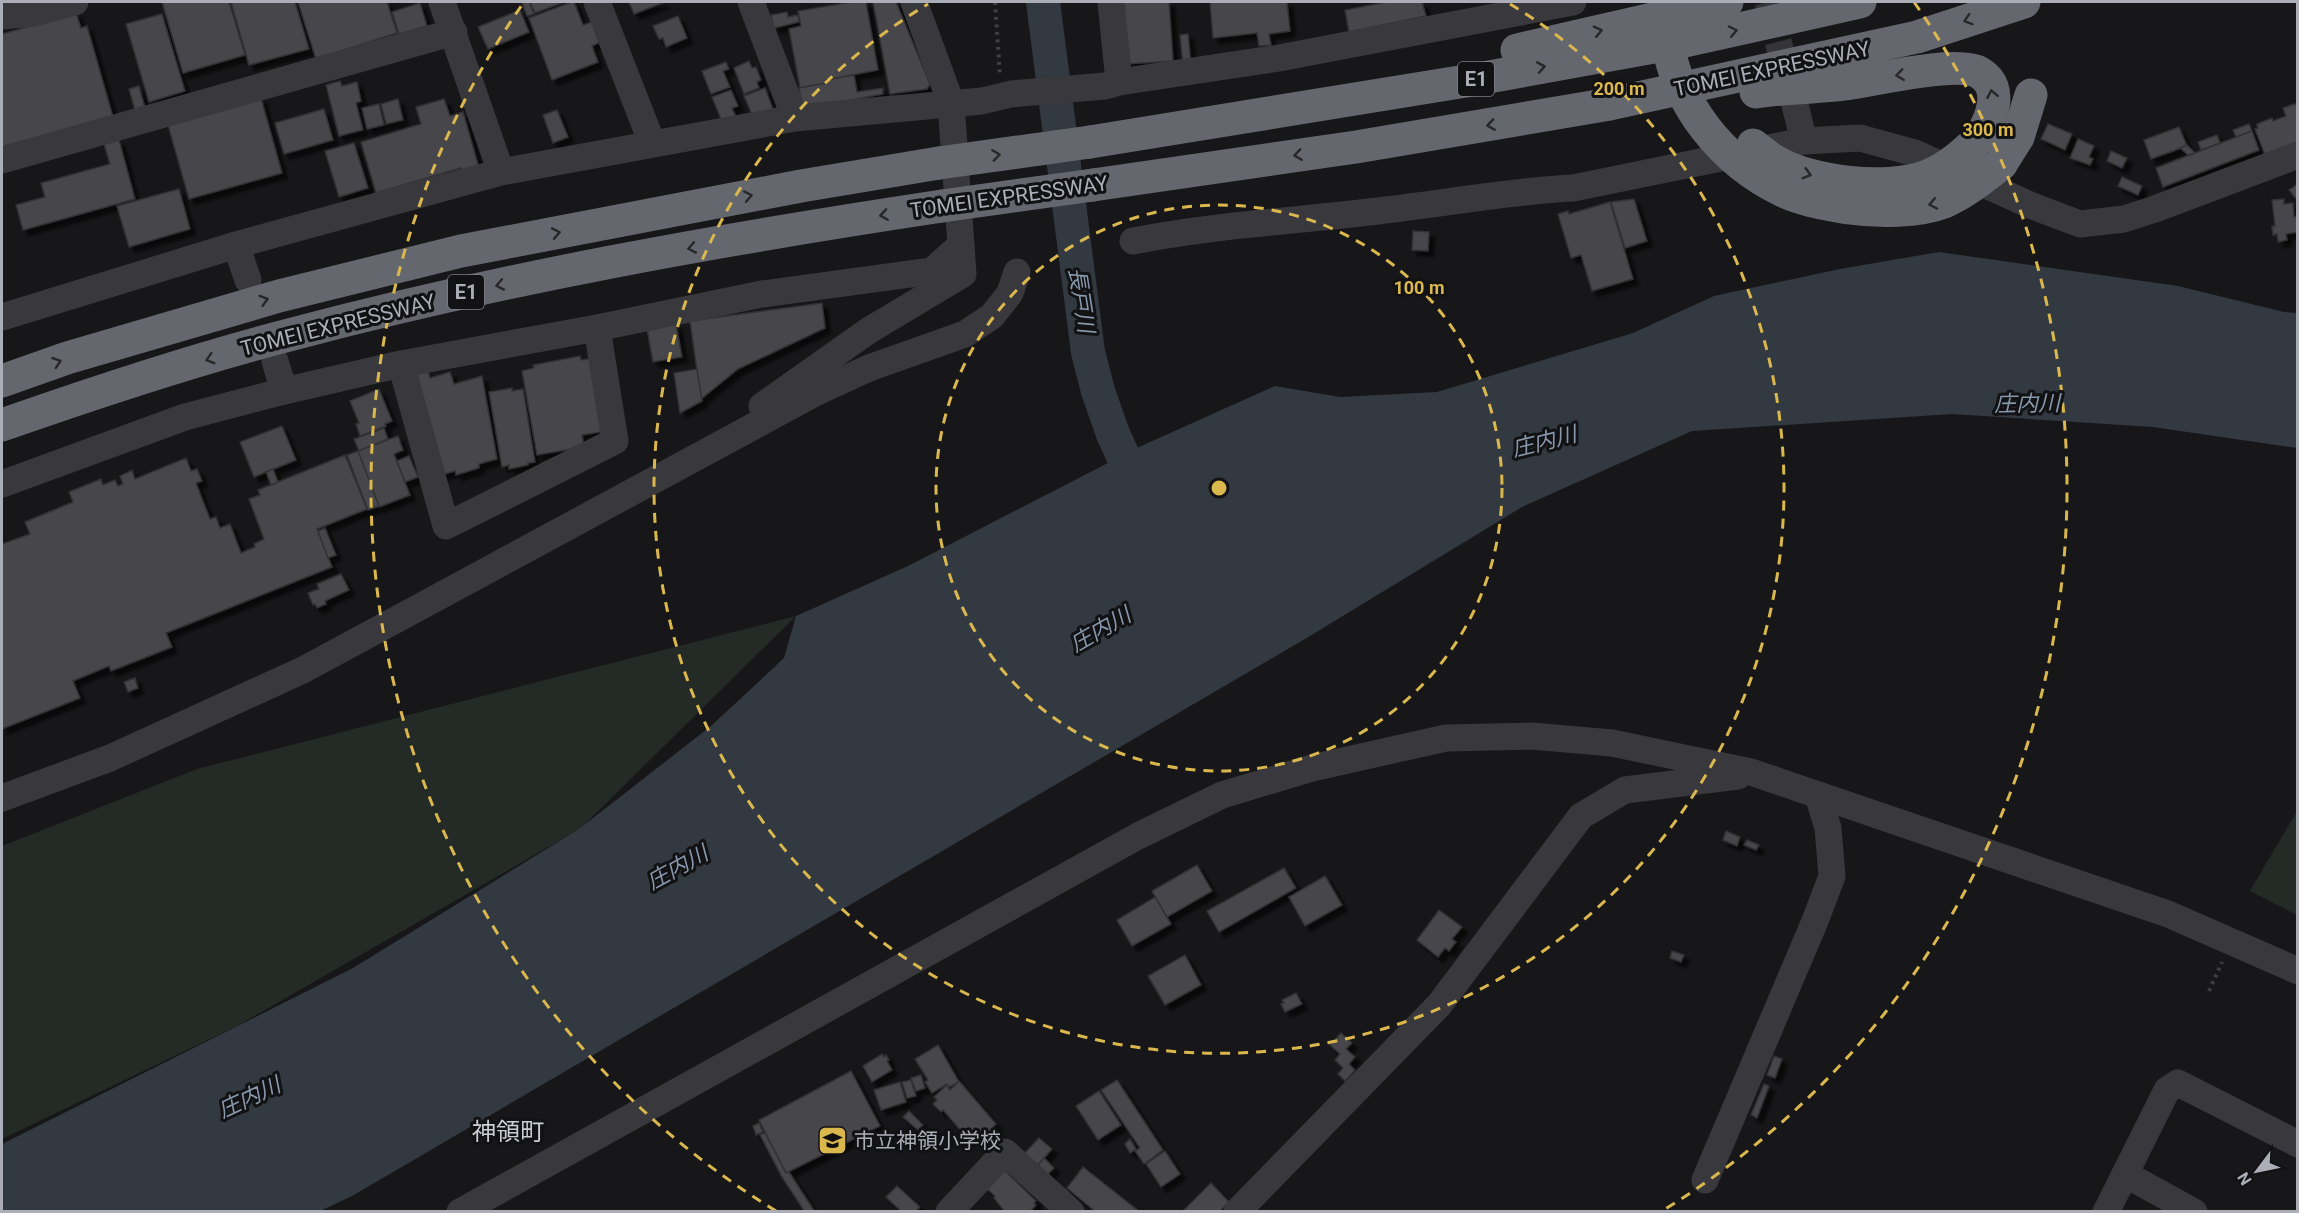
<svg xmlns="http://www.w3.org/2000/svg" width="2299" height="1213" viewBox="0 0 2299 1213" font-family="Roboto,'Noto Sans JP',sans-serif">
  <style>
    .green { fill: #242a25 }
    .water { fill: #333940 }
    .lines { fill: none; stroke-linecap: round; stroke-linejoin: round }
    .river { stroke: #333940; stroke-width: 34 }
    .building { fill: #47474b; stroke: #323235; stroke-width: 1.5; filter: url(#shadow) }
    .minor-tunnel { stroke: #353539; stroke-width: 27; stroke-dasharray: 27 14; stroke-linecap: butt }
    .path { stroke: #3f4044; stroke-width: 4; stroke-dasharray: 3 4.5; stroke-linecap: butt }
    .minor { stroke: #39393d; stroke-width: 27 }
    .highway { stroke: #65676e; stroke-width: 33 }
    .highway-bridge { stroke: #65676e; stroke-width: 33 }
    .oneway { stroke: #27272a }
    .ring { fill: none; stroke: #dbb84d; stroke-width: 3; stroke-dasharray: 10 8 }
    .labels { text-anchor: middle; stroke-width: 6; stroke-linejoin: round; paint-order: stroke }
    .shield { fill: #121214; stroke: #7d7f86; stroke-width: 1.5 }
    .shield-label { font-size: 20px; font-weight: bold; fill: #abaeb7 }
    .street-label { font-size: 21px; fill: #abaeb7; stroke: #121214 }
    .poi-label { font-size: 21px; fill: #abaeb7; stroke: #121214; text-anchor: start }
    .water-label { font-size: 22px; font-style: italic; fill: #8798ad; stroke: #121214 }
    .quarter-label { font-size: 24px; fill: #cccdd4; stroke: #121214 }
    .centre { fill: #dbb84d; stroke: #121214; stroke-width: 3 }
    .ring-label { font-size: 18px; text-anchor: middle; font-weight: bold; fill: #dbb84d; stroke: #121214; stroke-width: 6; stroke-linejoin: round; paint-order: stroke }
  </style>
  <defs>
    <filter id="shadow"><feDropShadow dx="5.5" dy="5.5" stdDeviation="1.5" flood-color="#0009"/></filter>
  </defs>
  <rect width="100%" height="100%" fill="#171719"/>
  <!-- green -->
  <g class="green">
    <polygon points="796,616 580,829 237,1026 2,1139 2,846 197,769"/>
    <polygon points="2297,811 2297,915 2250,891"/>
  </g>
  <!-- water -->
  <polygon class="water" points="1939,252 2178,286 2284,312 2297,313 2297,448 2153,427 1952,414 1692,431 1522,507 1310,636 352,1196 318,1212 2,1211 2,1144 353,968 579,829 711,726 784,658 796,616 908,566 1139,447 1275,386 1340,397 1437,392 1633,333 1714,296 1840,269"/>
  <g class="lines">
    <!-- river -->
    <polyline class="river" points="1043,2 1088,352 1098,391 1113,434 1142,497"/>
  </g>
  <!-- building -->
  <g class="building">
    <polygon points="162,2 229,2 245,55 183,73"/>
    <polygon points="231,2 295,2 309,49 249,65"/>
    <polygon points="298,2 387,2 397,33 316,59"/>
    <polygon points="529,2 534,14 527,16 522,3"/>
    <polygon points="530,2 564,2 535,13"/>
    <polygon points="572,2 574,2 583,25 592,22 600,42 592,46 598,62 552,80 529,18"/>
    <polygon points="629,2 665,2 634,14"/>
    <polygon points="852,2 866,2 878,70 826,80 827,83 800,88 789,29 801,26 798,11"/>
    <polygon points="873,2 896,2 930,84 927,89 890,94"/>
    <polygon points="1121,2 1169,2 1173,61 1125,64"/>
    <polygon points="1210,2 1287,2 1290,31 1269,34 1271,45 1259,46 1257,33 1213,38"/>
    <polygon points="1387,2 1422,2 1426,16 1349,32 1345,10"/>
    <polygon points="420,3 427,26 399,34 392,12"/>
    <polygon points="520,10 529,32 488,49 478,27"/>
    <polygon points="787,12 788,17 798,15 799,22 774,28 771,15"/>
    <polygon points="76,13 81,28 87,26 113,117 2,149 2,34"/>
    <polygon points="162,14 185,91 149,102 126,24"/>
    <polygon points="678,16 687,38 666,47 663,38 659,39 653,26"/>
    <polygon points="1188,34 1191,64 1183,65 1180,35"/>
    <polygon points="749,61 752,68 756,67 761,80 757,82 759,88 744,94 734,68"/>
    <polygon points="726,62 729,69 723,71 730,87 711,94 702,71"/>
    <polygon points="854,75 857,92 883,88 883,94 808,108 802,105 799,88 827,83 826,80"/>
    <polygon points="340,81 342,86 357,82 361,101 356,103 363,130 339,136 326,85"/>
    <polygon points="139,86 145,108 135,110 129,89"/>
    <polygon points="765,88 773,109 753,117 744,96"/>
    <polygon points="731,90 738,106 732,108 737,119 723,124 712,97"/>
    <polygon points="261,98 282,173 189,199 168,125"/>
    <polygon points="398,99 403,120 386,124 381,104"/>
    <polygon points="444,99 450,116 463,112 479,168 463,173 461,168 376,193 361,142 421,124 416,107"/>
    <polygon points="379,104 384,125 367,129 362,108"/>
    <polygon points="2295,104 2298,108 2298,143 2265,155 2255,129 2258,128 2257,124 2272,118 2273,121 2286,116 2283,108"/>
    <polygon points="324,109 333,140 284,154 275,123"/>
    <polygon points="557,110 568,137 553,143 543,115"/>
    <polygon points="2048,124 2072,134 2065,150 2041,139"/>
    <polygon points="2249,124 2252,131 2236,137 2233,130"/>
    <polygon points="2179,127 2187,146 2151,159 2144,140"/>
    <polygon points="2252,131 2259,150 2163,187 2156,168"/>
    <polygon points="2217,135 2220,143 2201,150 2198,142"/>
    <polygon points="2078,139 2094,146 2089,157 2093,159 2090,165 2070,158"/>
    <polygon points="119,140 135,199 23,230 16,205 45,197 41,183 110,164 104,144"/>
    <polygon points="354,143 368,188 339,197 325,151"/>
    <polygon points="2187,145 2195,153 2188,155 2180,148"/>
    <polygon points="2111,151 2127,158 2122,168 2107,161"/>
    <polygon points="2122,177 2142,186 2138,195 2118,186"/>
    <polygon points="2298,184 2298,201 2289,190"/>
    <polygon points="179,189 190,229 129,247 117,206"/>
    <polygon points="1634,199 1647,241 1625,248 1611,202"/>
    <polygon points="2284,199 2284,204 2293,203 2294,217 2298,216 2298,232 2286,234 2287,240 2278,242 2277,234 2273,235 2272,226 2275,226 2272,200"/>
    <polygon points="1610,202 1633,279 1592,291 1581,255 1571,258 1558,214 1568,211 1569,214"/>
    <polygon points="1413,231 1429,232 1428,251 1412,250"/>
    <polygon points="822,303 825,328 738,369 701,399 690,321"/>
    <polygon points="676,324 682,357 653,362 647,329"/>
    <polygon points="580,356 581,360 594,358 606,431 582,435 584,447 537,455 522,371 534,368 533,365"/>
    <polygon points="697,369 702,401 680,413 674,373"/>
    <polygon points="428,371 430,378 450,372 454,384 482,376 497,459 479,464 479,468 456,475 455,471 440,475 410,376"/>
    <polygon points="512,388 512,391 523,389 535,462 528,463 528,465 509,469 509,465 502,467 489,392"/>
    <polygon points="379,389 392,421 385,424 386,426 360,436 356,424 359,423 350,401"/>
    <polygon points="282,426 296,460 254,477 240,442"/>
    <polygon points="384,428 388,439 359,451 354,439"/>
    <polygon points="398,436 403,450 394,454 410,495 379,507 358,451"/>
    <polygon points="358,451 379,506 368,510 347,455"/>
    <polygon points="345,455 367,509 317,529 332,567 166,633 172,647 111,671 109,666 73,681 80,698 2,729 2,544 30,534 25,522 73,502 69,492 101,479 103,485 115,480 118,486 123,484 120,476 132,470 135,479 186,458 191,471 197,469 202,481 196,483 210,519 216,517 220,528 230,524 241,553 255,547 254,544 264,539 249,499 260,495 258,490"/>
    <polygon points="409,456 418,477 405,482 397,461"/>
    <polygon points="273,469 278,482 271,485 266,472"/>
    <polygon points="325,528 336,555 328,558 318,531"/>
    <polygon points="341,574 349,590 325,601 326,604 317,608 315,604 313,605 308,593 319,589 317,584"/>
    <polygon points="135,678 138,688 128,692 124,682"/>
    <polygon points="1726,831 1740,837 1737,846 1723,840"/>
    <polygon points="1747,840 1759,845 1756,850 1744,845"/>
    <polygon points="1197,865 1212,891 1167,917 1152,891"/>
    <polygon points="1284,868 1296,888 1219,932 1207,911"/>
    <polygon points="1325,876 1342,905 1305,926 1289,897"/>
    <polygon points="1155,897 1171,924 1132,946 1117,920"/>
    <polygon points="1439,910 1462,927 1452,939 1456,942 1449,951 1445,948 1438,957 1417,940"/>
    <polygon points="1672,951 1684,955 1681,962 1670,958"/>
    <polygon points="1185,955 1201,985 1165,1005 1148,976"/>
    <polygon points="1296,993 1302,1004 1285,1012 1281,1004 1284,1003 1282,1000"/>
    <polygon points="1341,1033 1352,1043 1346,1049 1355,1057 1349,1064 1355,1070 1345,1081 1338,1074 1343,1068 1335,1060 1340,1054 1330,1045"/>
    <polygon points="938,1045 959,1082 949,1087 947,1084 932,1093 925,1082 928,1080 915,1059"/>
    <polygon points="882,1054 884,1057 886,1055 889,1060 887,1061 892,1070 872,1082 863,1066"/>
    <polygon points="1774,1056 1782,1059 1775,1078 1767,1075"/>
    <polygon points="851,1071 880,1126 786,1173 759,1120"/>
    <polygon points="921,1075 925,1088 916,1091 911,1078"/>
    <polygon points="911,1080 916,1096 907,1098 902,1082"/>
    <polygon points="1117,1080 1163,1150 1144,1164 1135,1151 1140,1148 1101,1090"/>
    <polygon points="959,1081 996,1124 993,1127 1003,1139 989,1151 971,1132 969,1134 965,1131 963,1133 943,1110 941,1112 933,1104 937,1100 934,1097 947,1085 950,1090"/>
    <polygon points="900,1082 906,1102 881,1110 874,1090"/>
    <polygon points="1764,1084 1769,1086 1757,1118 1751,1115"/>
    <polygon points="1099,1091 1121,1125 1098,1140 1076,1106"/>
    <polygon points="909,1111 923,1125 918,1130 903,1117"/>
    <polygon points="759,1123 763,1132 756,1135 753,1126"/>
    <polygon points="765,1133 786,1173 789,1172 815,1212 805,1212 782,1177 760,1135"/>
    <polygon points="1039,1138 1052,1149 1037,1166 1024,1154"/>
    <polygon points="1130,1139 1136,1149 1130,1153 1125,1144"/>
    <polygon points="1165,1151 1180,1174 1161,1187 1146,1164"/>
    <polygon points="1044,1158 1054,1168 1047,1175 1037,1166"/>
    <polygon points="1083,1167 1140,1212 1096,1212 1067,1188"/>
    <polygon points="1002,1168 1036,1201 1034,1203 1036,1205 1030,1212 1005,1212 994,1198 995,1196 985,1187"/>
    <polygon points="1211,1183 1229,1202 1219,1212 1182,1212"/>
    <polygon points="897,1186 920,1207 915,1212 902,1212 886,1197"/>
  </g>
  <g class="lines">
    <!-- minor-tunnel -->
    <polyline class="minor-tunnel" points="1768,2 1789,84"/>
    <!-- path -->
    <g class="path">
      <polyline points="995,2 1000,76"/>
      <polyline points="2209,991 2222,962"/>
    </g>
    <!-- minor -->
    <g class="minor">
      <polyline points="442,2 501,172"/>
      <polyline points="597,2 652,143"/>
      <polyline points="751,2 795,118"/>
      <polyline points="1111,2 1119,82"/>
      <polyline points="2,16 34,13 75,2"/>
      <polyline points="1795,105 1804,141"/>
      <polyline points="2,160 454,32"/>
      <path d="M 1133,241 C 1214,225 1296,221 1378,211 C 1443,204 1507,191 1573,188 L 1804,141 L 1860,138 L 1915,153 L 2030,205 L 2080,224 L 2124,219 L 2155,209 L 2298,155"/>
      <polyline points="236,245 248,280"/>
      <polyline points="2,317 236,245 501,172 795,118 982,101 1011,94 1105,86 1119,82 1279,58 1573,2"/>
      <polyline points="275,361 284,391"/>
      <polyline points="401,364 446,526 615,441 597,328"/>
      <polyline points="762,406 868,331 963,274 951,103 914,2"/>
      <polyline points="2,484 185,417 284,391 401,364 597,328 762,294 932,271 961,245"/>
      <polyline points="2,798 110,758 303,670 817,392 869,368 965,334 992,316 1010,293 1017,272"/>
      <polyline points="2125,1174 2194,1212"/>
      <polyline points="1705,1180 1815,921 1832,876 1828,828 1818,795"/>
      <polyline points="460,1212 1138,836 1222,795 1312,768 1446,738 1532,736 1612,743 1751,772 2168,914 2298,971"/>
      <polyline points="949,1212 1005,1152 1071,1212"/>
      <polyline points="1237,1212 1439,1005 1581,816 1625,790 1738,776"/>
      <polyline points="2106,1212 2167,1090 2178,1083 2298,1144"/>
    </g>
    <!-- highway -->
    <g class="highway">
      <polyline points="1517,50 1727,2"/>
      <path d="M 1756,92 C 1788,87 1820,88 1852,83 C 1878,79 1959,60 1980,73 C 2005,88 1991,120 1979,139"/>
      <polyline points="1090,142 1472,80 1676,43 1860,2"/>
      <polyline points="2001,164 2018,137 2031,95"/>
      <polyline points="1093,185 1356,147 1610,104 1917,37 2024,2"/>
      <polyline points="2,381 67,358 279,296 461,251 801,186 939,163"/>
      <path d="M 2,425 C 96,392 192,360 289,335 C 503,278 723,239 942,206"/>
    </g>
    <!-- highway-bridge -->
    <g class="highway-bridge">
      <path d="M 1668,2 C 1668,13 1666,26 1667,38 C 1676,105 1723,162 1783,191 C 1804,201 1827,204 1849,208 C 1877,212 1918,212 1944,202 C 1965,193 1983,178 2001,164"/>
      <path d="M 1753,145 C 1760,150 1767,157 1775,161 C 1810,183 1889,191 1927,176 C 1948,168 1964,153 1979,139"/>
      <polyline points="939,163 1090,142"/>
      <polyline points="942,206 1093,185"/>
    </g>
  </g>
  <!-- one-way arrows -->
  <defs><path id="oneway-chevron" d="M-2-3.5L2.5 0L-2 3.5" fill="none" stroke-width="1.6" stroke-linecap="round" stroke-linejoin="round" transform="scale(1.5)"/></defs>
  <g class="oneway">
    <use href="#oneway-chevron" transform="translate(1968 20) rotate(162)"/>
    <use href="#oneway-chevron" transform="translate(1598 31) rotate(-13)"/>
    <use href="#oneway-chevron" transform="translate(1733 31) rotate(-12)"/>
    <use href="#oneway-chevron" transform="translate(1541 67) rotate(-10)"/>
    <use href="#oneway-chevron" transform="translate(1900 75) rotate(172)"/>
    <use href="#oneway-chevron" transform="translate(1992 94) rotate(-101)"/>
    <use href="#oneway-chevron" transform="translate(1491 125) rotate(171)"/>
    <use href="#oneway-chevron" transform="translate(996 155) rotate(-8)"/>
    <use href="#oneway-chevron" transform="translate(1298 155) rotate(172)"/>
    <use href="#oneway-chevron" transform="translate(1807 174) rotate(16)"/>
    <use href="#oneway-chevron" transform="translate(748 196) rotate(-11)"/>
    <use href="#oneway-chevron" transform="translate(1933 204) rotate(168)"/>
    <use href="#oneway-chevron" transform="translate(884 215) rotate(171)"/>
    <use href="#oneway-chevron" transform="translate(556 233) rotate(-11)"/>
    <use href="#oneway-chevron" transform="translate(692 248) rotate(169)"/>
    <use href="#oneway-chevron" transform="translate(500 285) rotate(169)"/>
    <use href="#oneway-chevron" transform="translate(264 300) rotate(-16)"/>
    <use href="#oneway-chevron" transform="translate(210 359) rotate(163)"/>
    <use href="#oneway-chevron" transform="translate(57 362) rotate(-19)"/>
  </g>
  <!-- distance rings -->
  <g class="ring">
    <circle cx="1219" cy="488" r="283"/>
    <path d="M1510 4A565 565 0 1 1 928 4"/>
    <path d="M776 1211A848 848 0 0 1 524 2M1914 2A848 848 0 0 1 1662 1211"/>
  </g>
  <!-- icons -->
  <defs>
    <symbol id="school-square" viewBox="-11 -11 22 22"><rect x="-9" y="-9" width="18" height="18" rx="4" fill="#dbb84d" stroke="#121214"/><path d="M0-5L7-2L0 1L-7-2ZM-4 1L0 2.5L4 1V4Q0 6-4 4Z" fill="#111"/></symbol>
  </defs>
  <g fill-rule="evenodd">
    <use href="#school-square" x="816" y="1124" width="33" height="33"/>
  </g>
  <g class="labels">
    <!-- shield labels -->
    <g class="shield">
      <rect x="1458" y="62" width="36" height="34" rx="4.5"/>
      <rect x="448" y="275" width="36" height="34" rx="4.5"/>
    </g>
    <g class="shield-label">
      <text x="1476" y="86">E1</text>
      <text x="466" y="299">E1</text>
    </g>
    <!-- street labels -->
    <g class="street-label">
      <text transform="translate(1772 69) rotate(-12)" y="7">TOMEI EXPRESSWAY</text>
      <text transform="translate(1009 197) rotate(-8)" y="7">TOMEI EXPRESSWAY</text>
      <text transform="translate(338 325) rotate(-14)" y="7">TOMEI EXPRESSWAY</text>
    </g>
    <!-- poi labels -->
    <g class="poi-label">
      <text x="854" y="1148">市立神領小学校</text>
    </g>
    <!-- water labels -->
    <g class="water-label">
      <text transform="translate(1082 300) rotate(81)" y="8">長戸川</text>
      <text transform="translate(2027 403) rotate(-1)" y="8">庄内川</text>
      <text transform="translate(1544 441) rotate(-14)" y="8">庄内川</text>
      <text transform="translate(1100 629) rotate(-30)" y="8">庄内川</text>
      <text transform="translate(677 867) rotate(-29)" y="8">庄内川</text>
      <text transform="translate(249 1097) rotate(-25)" y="8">庄内川</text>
    </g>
    <!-- quarter labels -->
    <g class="quarter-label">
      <text x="508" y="1140">神領町</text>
    </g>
  </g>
  <circle cx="1219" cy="488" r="9" class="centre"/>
  <g class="ring-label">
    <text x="1619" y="95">200 m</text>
    <text x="1988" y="136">300 m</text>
    <text x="1419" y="294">100 m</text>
  </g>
  <!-- border -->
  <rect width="2299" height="1213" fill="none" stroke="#abaeb7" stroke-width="6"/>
  <!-- north arrow -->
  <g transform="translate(2257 1171) rotate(238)" stroke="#121214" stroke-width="4.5" paint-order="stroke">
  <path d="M0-4.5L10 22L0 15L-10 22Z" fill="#abaeb7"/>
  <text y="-9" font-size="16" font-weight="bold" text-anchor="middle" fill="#abaeb7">N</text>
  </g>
</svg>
